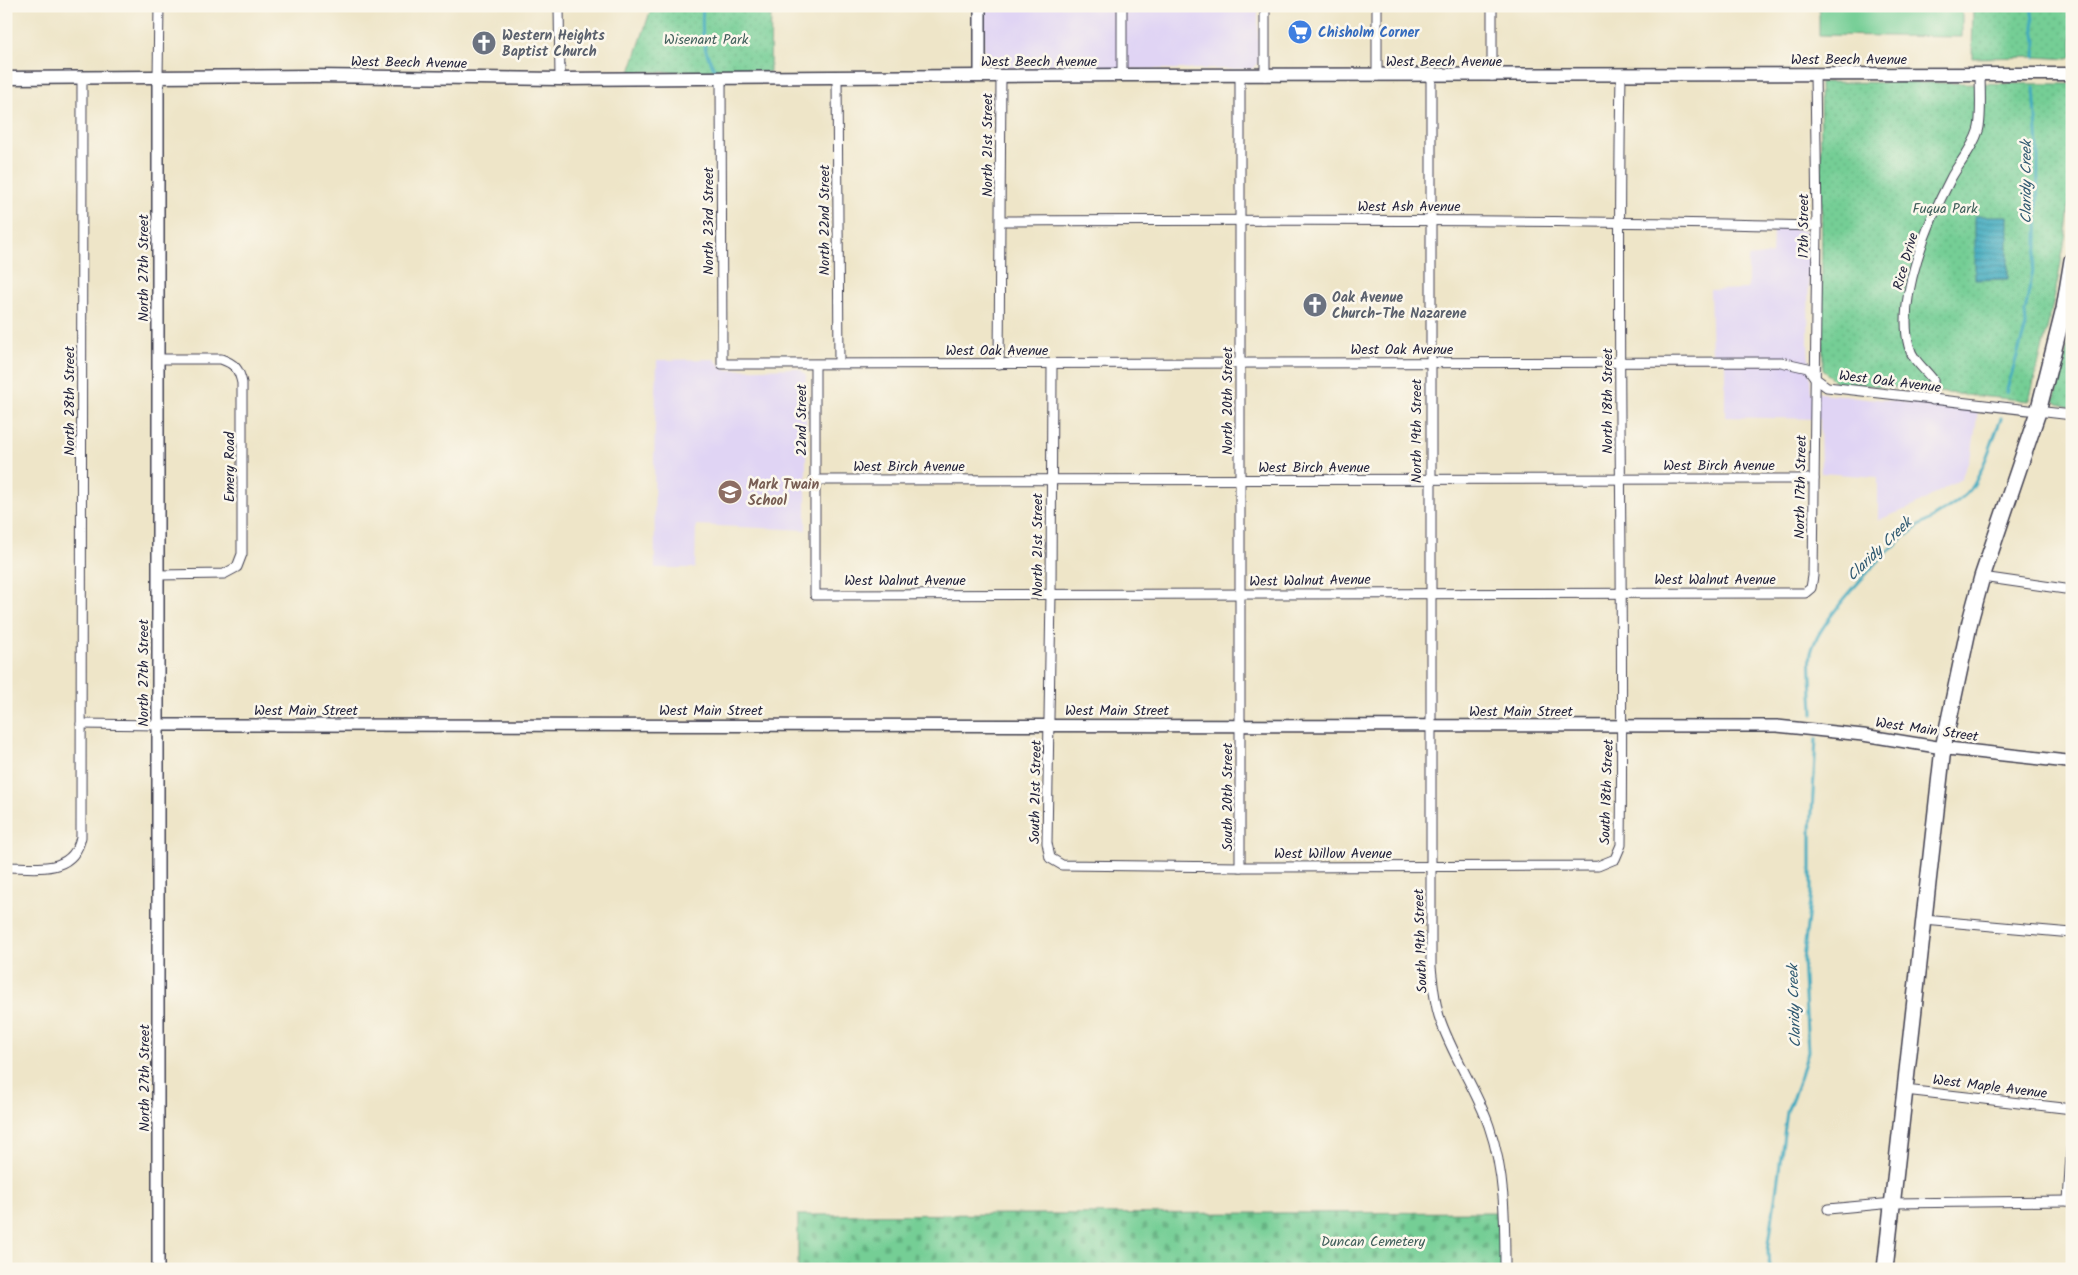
<svg xmlns="http://www.w3.org/2000/svg" width="2078" height="1275" viewBox="0 0 2078 1275" font-family="Kalam,sans-serif">
  <style>
    .built { fill: #e0d4f4 }
    .grass { fill: #74ce95; stroke: #4b7868 }
    .cemetery { fill: url(#cemetery-stones); stroke: #4b7868 }
    .park { fill: url(#park-dots); stroke: #4b7868 }
    .water { fill: url(#water-rules); stroke: #31667d }
    .lines { fill: none; stroke-linecap: round; stroke-linejoin: round }
    .stream { stroke: #40aabf; stroke-width: 3 }
    .minor-casing { stroke: #413f50; stroke-width: 11 }
    .tertiary-casing { stroke: #413f50; stroke-width: 14 }
    .secondary-casing { stroke: #413f50; stroke-width: 15 }
    .primary-casing { stroke: #413f50; stroke-width: 18 }
    .minor { stroke: #fff; stroke-width: 9 }
    .tertiary { stroke: #fff; stroke-width: 11 }
    .secondary { stroke: #fff; stroke-width: 12 }
    .primary { stroke: #fff; stroke-width: 15 }
    .labels { text-anchor: middle; stroke-width: 5; stroke-linejoin: round; paint-order: stroke }
    .shop-label { font-size: 14px; font-weight: bold; fill: #366cbe; stroke: #fbf7ec; text-anchor: start }
    .worship-label { font-size: 14px; font-weight: bold; fill: #5b616d; stroke: #fbf7ec; text-anchor: start }
    .park-label { font-size: 14px; fill: #3f5e5a; stroke: #fbf7ec }
    .street-label { font-size: 14px; fill: #22223b; stroke: #fbf7ec }
    .education-label { font-size: 14px; font-weight: bold; fill: #785e54; stroke: #fbf7ec; text-anchor: start }
    .water-label { font-size: 15px; font-style: italic; fill: #2e5870; stroke: #fbf7ec }
  </style>
  <defs>
    <pattern id="cemetery-stones" width="16" height="16" patternUnits="userSpaceOnUse" patternTransform="scale(1.25)"><rect width="16" height="16" fill="#74ce95"/><path d="M2 7V4a2 2 0 0 1 4 0v3zM10 15v-3a2 2 0 0 1 4 0v3z" fill="#64b181"/></pattern>
    <pattern id="park-dots" width="8" height="8" patternUnits="userSpaceOnUse" patternTransform="scale(1.25)"><rect width="8" height="8" fill="#74ce95"/><path d="M2 2h.1M6 6h.1" fill="none" stroke="#64b181" stroke-width="1.8" stroke-linecap="round"/></pattern>
    <pattern id="water-rules" width="6" height="5" patternUnits="userSpaceOnUse" patternTransform="scale(1.25)"><rect width="6" height="5" fill="#40aabf"/><path d="M0 2.5h6" fill="none" stroke="#358a9c"/></pattern>
  </defs>
  <rect width="100%" height="100%" fill="#fbf7ec"/>
  <filter id="ink" filterUnits="userSpaceOnUse"><feTurbulence type="fractalNoise" baseFrequency=".02" numOctaves="2"/><feDisplacementMap in="SourceGraphic" scale="10" xChannelSelector="R" yChannelSelector="G"/><feConvolveMatrix kernelMatrix="1 2 1 2 8 2 1 2 1" color-interpolation-filters="sRGB"/></filter>
  <filter id="wash" filterUnits="userSpaceOnUse"><feTurbulence type="fractalNoise" baseFrequency=".0096" numOctaves="4" result="noise"/><feDisplacementMap in="SourceGraphic" scale="20" xChannelSelector="R" yChannelSelector="G"/><feGaussianBlur stdDeviation="1.12" result="paint"/><feColorMatrix in="noise" values="0 0 0 0 0 0 0 0 0 0 0 0 0 0 0 0 0 1.4 0 .05"/><feComposite in="paint" operator="in"/></filter>
  <g filter="url(#wash)">
    <rect width="100%" height="100%" fill="#eee5c8"/>
    <!-- built -->
    <g class="built">
      <polygon points="984,6 1258,6 1258,62 1252,69 993,69 988,66 984,60"/>
      <polygon points="1785,227 1804,231 1809,236 1808,345 1811,392 1978,410 1972,452 1961,479 1912,507 1878,520 1878,477 1821,473 1820,419 1725,417 1725,357 1712,357 1710,290 1748,289 1748,257 1772,254 1773,229"/>
      <polygon points="714,359 725,370 795,368 801,370 806,375 806,530 696,525 695,568 655,568 654,459 657,360"/>
    </g>
    <!-- grass -->
    <polygon class="grass" points="1819,6 1962,6 1962,37 1819,35"/>
    <!-- cemetery -->
    <polygon class="cemetery" points="1500,1212 1502,1269 798,1269 798,1215"/>
    <!-- park -->
    <g class="park">
      <polygon points="652,6 771,6 770,72 630,72"/>
      <polygon points="1973,6 2072,6 2072,56 2068,59 2035,57 1972,58"/>
      <path d="M 1820,82 L 2072,84 C 2072,131 2073,178 2067,225 C 2059,285 2044,343 2029,401 L 1835,382 L 1823,370 Z"/>
      <polygon points="2072,329 2072,408 2059,404 2054,401"/>
    </g>
    <!-- water -->
    <polygon class="water" points="1975,216 2008,216 2008,279 1975,280"/>
    <g class="lines">
      <!-- stream -->
      <g class="stream">
        <path d="M 703,6 C 701,30 702,52 717,72"/>
        <polyline points="2031,6 2036,41 2035,57"/>
        <polyline points="2006,392 2026,326 2025,312 2037,249 2038,148 2034,87"/>
        <path d="M 1813,714 C 1813,699 1809,666 1811,653 C 1818,621 1885,551 1912,531 C 1928,519 1963,502 1973,486 C 1985,466 1992,441 2001,419"/>
        <polyline points="1769,1269 1768,1251 1787,1112 1801,1076 1808,1051 1803,959 1811,892 1811,830 1816,739"/>
      </g>
    </g>
  </g>
  <g filter="url(#ink)">
    <g class="lines">
      <defs>
        <g id="minor">
          <polyline points="559,6 560,79"/>
          <polyline points="1122,6 1122,75"/>
          <polyline points="1265,6 1265,76"/>
          <polyline points="1377,6 1377,76"/>
          <polyline points="1492,6 1492,76"/>
          <polyline points="837,76 839,363"/>
          <path d="M 1431,76 L 1431,967 C 1433,984 1434,1000 1439,1016 C 1451,1054 1476,1088 1489,1126 C 1505,1172 1505,1221 1505,1269"/>
          <polyline points="158,77 159,6"/>
          <polyline points="721,77 722,364 1781,362 1808,368 1816,379 1827,387 2072,415"/>
          <path d="M 1001,221 C 1273,220 1545,219 1817,226"/>
          <path d="M 158,359 L 221,359 C 235,364 239,369 242,383 L 242,554 L 237,567 L 224,574 L 158,575"/>
          <polyline points="999,364 1001,76"/>
          <path d="M 1052,364 L 1051,593 L 1047,843 L 1050,858 L 1062,865 L 1240,867 L 1598,866 L 1615,859 L 1621,845 C 1624,589 1616,332 1621,76"/>
          <polyline points="815,365 815,595 1805,593 1811,588 1813,576 1817,226 1815,73"/>
          <path d="M 1933,400 L 1933,380 C 1925,369 1912,360 1909,346 C 1896,298 1929,220 1951,178 C 1959,163 1973,148 1978,131 C 1982,121 1980,87 1980,74"/>
          <polyline points="814,480 1814,479"/>
          <polyline points="1982,577 2072,590"/>
          <polyline points="81,724 159,725"/>
          <path d="M 6,867 C 36,867 73,875 81,837 L 82,77"/>
          <polyline points="1240,867 1240,76"/>
          <polyline points="1924,920 2072,933"/>
          <polyline points="1905,1090 2072,1109"/>
          <polyline points="2072,1204 2068,1201 2072,1138"/>
          <polyline points="1828,1209 1893,1203 2068,1201"/>
        </g>
        <g id="tertiary">
          <polyline points="980,76 980,6"/>
          <polyline points="159,725 1777,726 1863,735 1943,748"/>
          <polyline points="158,1269 158,77"/>
        </g>
        <g id="secondary">
          <polyline points="6,78 315,76 560,79 1122,75 2072,74"/>
          <polyline points="1943,748 2072,762"/>
        </g>
        <polyline id="primary" points="1885,1269 1943,748 1970,621 1982,577 2038,412 2064,309 2072,260"/>
      </defs>
      <!-- minor casing -->
      <use href="#minor" class="minor-casing"/>
      <!-- tertiary casing -->
      <use href="#tertiary" class="tertiary-casing"/>
      <!-- secondary casing -->
      <use href="#secondary" class="secondary-casing"/>
      <!-- primary casing -->
      <use href="#primary" class="primary-casing"/>
      <!-- minor -->
      <use href="#minor" class="minor"/>
      <!-- tertiary -->
      <use href="#tertiary" class="tertiary"/>
      <!-- secondary -->
      <use href="#secondary" class="secondary"/>
      <!-- primary -->
      <use href="#primary" class="primary"/>
    </g>
  </g>
  <!-- icons -->
  <defs>
    <symbol id="supermarket-disc" viewBox="-11 -11 22 22"><circle r="9.5" fill="#3f7fe0" stroke="#fbf7ec"/><path d="M-6-5.5h2.5l.6 2H6L4.5 2H-2.5L-4.4-4H-6ZM-1.5 3.2a1.3 1.3 0 1 0 .1 0ZM3 3.2a1.3 1.3 0 1 0 .1 0Z" fill="#fff"/></symbol>
    <symbol id="church-disc" viewBox="-11 -11 22 22"><circle r="9.5" fill="#6b7280" stroke="#fbf7ec"/><path d="M-1.2-6h2.4v3.5h3.3v2.4h-3.3V6h-2.4V-.1h-3.3v-2.4h3.3Z" fill="#fff"/></symbol>
    <symbol id="school-disc" viewBox="-11 -11 22 22"><circle r="9.5" fill="#8d6e63" stroke="#fbf7ec"/><path d="M0-5L7-2L0 1L-7-2ZM-4 1L0 2.5L4 1V4Q0 6-4 4Z" fill="#fff"/></symbol>
  </defs>
  <g fill-rule="evenodd">
    <use href="#supermarket-disc" x="1286" y="18" width="28" height="28"/>
    <use href="#church-disc" x="470" y="29" width="28" height="28"/>
    <use href="#church-disc" x="1301" y="291" width="28" height="28"/>
    <use href="#school-disc" x="716" y="478" width="28" height="28"/>
  </g>
  <g class="labels">
    <!-- shop labels -->
    <g class="shop-label">
      <text x="1318" y="37">Chisholm Corner</text>
    </g>
    <!-- worship labels -->
    <g class="worship-label">
      <text x="502" y="40">Western Heights<tspan x="502" dy="16">Baptist Church</tspan></text>
      <text x="1332" y="302">Oak Avenue<tspan x="1332" dy="16">Church-The Nazarene</tspan></text>
    </g>
    <!-- park labels -->
    <g class="park-label">
      <text x="706" y="44">Wisenant Park</text>
      <text x="1945" y="213">Fuqua Park</text>
      <text x="1373" y="1246">Duncan Cemetery</text>
    </g>
    <!-- street labels -->
    <g class="street-label">
      <text x="1849" y="64">West Beech Avenue</text>
      <text x="1039" y="66">West Beech Avenue</text>
      <text x="1444" y="66">West Beech Avenue</text>
      <text transform="translate(409 62) rotate(1)" y="5">West Beech Avenue</text>
      <text transform="translate(987 145) rotate(-90)" y="5">North 21st Street</text>
      <text x="1409" y="211">West Ash Avenue</text>
      <text transform="translate(824 220) rotate(-90)" y="5">North 22nd Street</text>
      <text transform="translate(708 221) rotate(-90)" y="5">North 23rd Street</text>
      <text transform="translate(1803 226) rotate(-90)" y="5">17th Street</text>
      <text transform="translate(1905 261) rotate(-74)" y="5">Rice Drive</text>
      <text transform="translate(143 268) rotate(-90)" y="5">North 27th Street</text>
      <text x="1402" y="354">West Oak Avenue</text>
      <text x="997" y="355">West Oak Avenue</text>
      <text transform="translate(1890 381) rotate(7)" y="5">West Oak Avenue</text>
      <text transform="translate(69 401) rotate(-90)" y="5">North 28th Street</text>
      <text transform="translate(1227 401) rotate(-90)" y="5">North 20th Street</text>
      <text transform="translate(1607 401) rotate(-90)" y="5">North 18th Street</text>
      <text transform="translate(801 420) rotate(-90)" y="5">22nd Street</text>
      <text transform="translate(1416 431) rotate(-90)" y="5">North 19th Street</text>
      <text x="1719" y="470">West Birch Avenue</text>
      <text x="909" y="471">West Birch Avenue</text>
      <text transform="translate(229 467) rotate(-90)" y="5">Emery Road</text>
      <text x="1314" y="472">West Birch Avenue</text>
      <text transform="translate(1800 487) rotate(-89)" y="5">North 17th Street</text>
      <text transform="translate(1037 545) rotate(-90)" y="5">North 21st Street</text>
      <text x="1715" y="584">West Walnut Avenue</text>
      <text x="905" y="585">West Walnut Avenue</text>
      <text transform="translate(1310 580) rotate(-1)" y="5">West Walnut Avenue</text>
      <text transform="translate(143 673) rotate(-90)" y="5">North 27th Street</text>
      <text x="306" y="715">West Main Street</text>
      <text x="711" y="715">West Main Street</text>
      <text x="1117" y="715">West Main Street</text>
      <text x="1521" y="716">West Main Street</text>
      <text transform="translate(1927 729) rotate(8)" y="5">West Main Street</text>
      <text transform="translate(1035 792) rotate(-89)" y="5">South 21st Street</text>
      <text transform="translate(1606 792) rotate(-88)" y="5">South 18th Street</text>
      <text transform="translate(1227 797) rotate(-90)" y="5">South 20th Street</text>
      <text x="1333" y="858">West Willow Avenue</text>
      <text transform="translate(1420 941) rotate(-92)" y="5">South 19th Street</text>
      <text transform="translate(144 1078) rotate(-90)" y="5">North 27th Street</text>
      <text transform="translate(1990 1086) rotate(7)" y="5">West Maple Avenue</text>
    </g>
    <!-- education labels -->
    <g class="education-label">
      <text x="748" y="489">Mark Twain<tspan x="748" dy="16">School</tspan></text>
    </g>
    <!-- water labels -->
    <g class="water-label">
      <text transform="translate(2026 182) rotate(-90)" y="5">Claridy Creek</text>
      <text transform="translate(1879 549) rotate(-44)" y="5">Claridy Creek</text>
      <text transform="translate(1794 1006) rotate(-92)" y="5">Claridy Creek</text>
    </g>
  </g>
  <!-- margin -->
  <rect width="2078" height="1275" fill="none" stroke="#fbf7ec" stroke-width="25"/>
</svg>
